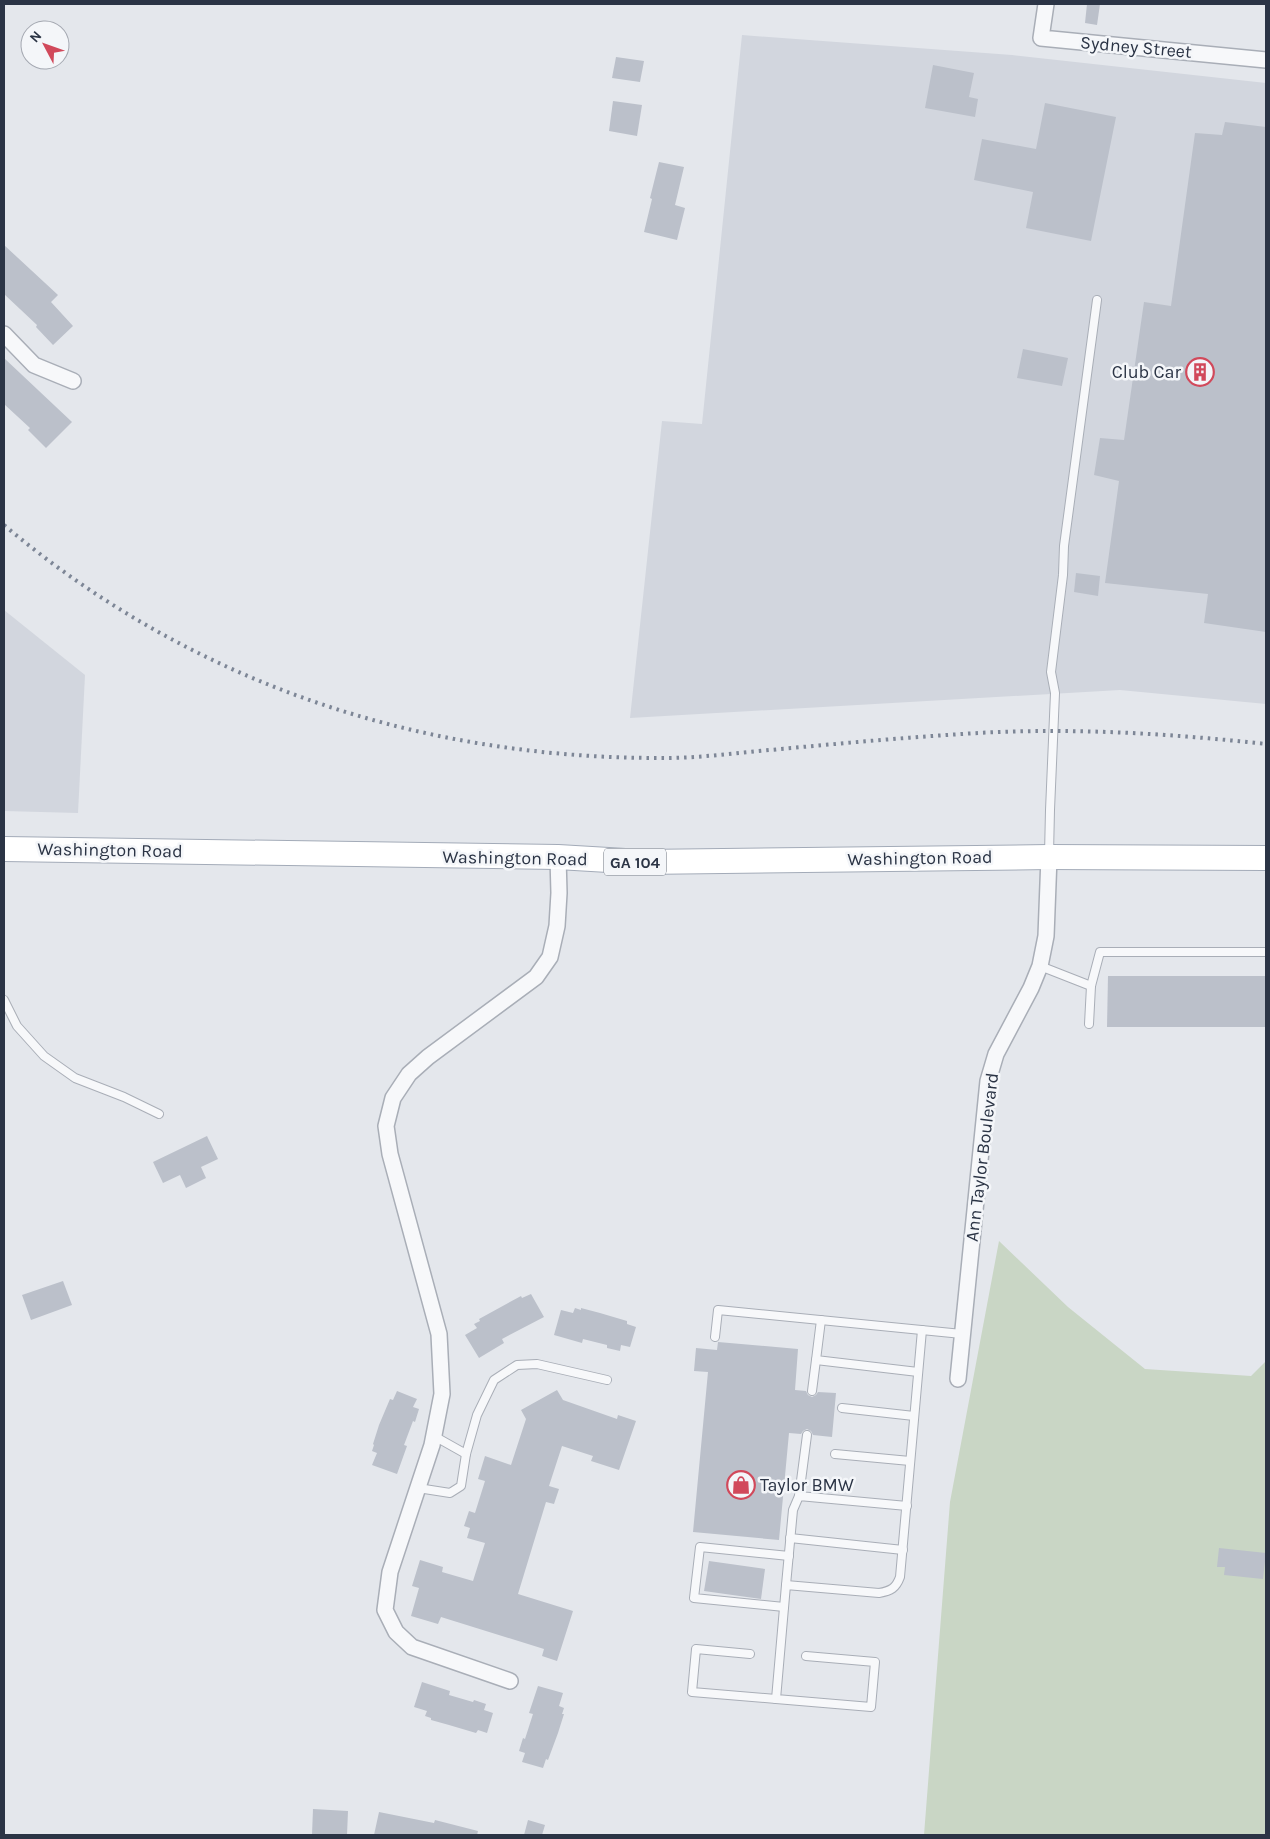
<svg xmlns="http://www.w3.org/2000/svg" width="1270" height="1839" viewBox="0 0 1270 1839" font-family="Karla,sans-serif">
  <style>
    .built { fill: #d2d6de }
    .green { fill: #c9d6c5 }
    .building { fill: #bbc0ca }
    .lines { fill: none; stroke-linecap: round; stroke-linejoin: round }
    .lane-casing { stroke: #a9aeb7; stroke-width: 10 }
    .street-casing { stroke: #a9aeb7; stroke-width: 18 }
    .primary-casing { stroke: #a3abb8; stroke-width: 26 }
    .lane { stroke: #f7f8fa; stroke-width: 8 }
    .street { stroke: #f7f8fa; stroke-width: 15 }
    .primary { stroke: #fff; stroke-width: 24 }
    .rail { stroke: #7d8696; stroke-width: 4; stroke-dasharray: 2.5 5; stroke-linecap: butt }
    .labels { text-anchor: middle; stroke-width: 5; stroke-linejoin: round; paint-order: stroke }
    .shield { fill: #f4f6f9; stroke: #676e7b; stroke-width: 1 }
    .shield-label { font-size: 16px; font-weight: bold; fill: #2b3445 }
    .street-label { font-size: 18px; fill: #2b3445; stroke: #f4f6f9 }
    .poi-label { font-size: 18px; fill: #2b3445; stroke: #f4f6f9; text-anchor: end }
  </style>
  <rect width="100%" height="100%" fill="#e4e7ec"/>
  <!-- built -->
  <g class="built">
    <polygon points="742,35 1012,55 1266,83 1266,704 1120,690 630,718 662,421 702,424"/>
    <polygon points="4,610 85,675 78,813 4,811"/>
  </g>
  <!-- green -->
  <polygon class="green" points="999,1241 1068,1307 1145,1369 1251,1376 1266,1361 1266,1835 924,1835 950,1502"/>
  <!-- building -->
  <g class="building">
    <polygon points="1087,4 1100,4 1097,25 1085,23"/>
    <polygon points="616,57 644,61 640,82 612,78"/>
    <polygon points="933,65 974,73 969,97 978,99 975,117 925,108"/>
    <polygon points="613,101 642,105 637,136 609,131"/>
    <polygon points="1045,103 1116,117 1091,241 1026,228 1033,192 974,180 982,139 1036,149"/>
    <polygon points="1225,122 1266,127 1266,632 1204,623 1208,594 1105,583 1119,481 1094,475 1100,438 1124,440 1144,302 1171,306 1195,133 1222,135"/>
    <polygon points="659,162 684,167 675,205 685,208 677,240 644,232 652,199 650,198"/>
    <polygon points="4,245 58,295 51,302 73,326 53,345 36,327 37,325 4,294"/>
    <polygon points="1023,349 1068,358 1062,386 1017,378"/>
    <polygon points="4,358 72,422 46,448 28,430 30,428 4,404"/>
    <polygon points="1076,573 1100,576 1098,596 1074,592"/>
    <polygon points="1108,976 1266,976 1266,1027 1107,1027"/>
    <polygon points="207,1136 218,1159 201,1167 206,1178 186,1188 180,1175 163,1183 153,1162"/>
    <polygon points="63,1281 72,1305 31,1320 22,1295"/>
    <polygon points="531,1294 544,1317 502,1339 504,1343 479,1358 465,1335 477,1328 474,1324 480,1321 479,1319 521,1296 522,1298"/>
    <polygon points="575,1308 581,1310 581,1308 600,1313 627,1321 627,1324 636,1327 630,1347 621,1345 620,1351 607,1348 607,1345 583,1339 582,1343 554,1335 561,1310 573,1313"/>
    <polygon points="718,1342 798,1349 795,1390 806,1391 808,1395 812,1397 816,1395 818,1392 836,1393 832,1437 813,1435 811,1431 807,1429 803,1431 801,1434 789,1433 779,1540 693,1532 708,1372 694,1371 696,1348 717,1350"/>
    <polygon points="557,1390 563,1400 617,1419 618,1415 636,1421 619,1470 591,1461 593,1456 562,1446 549,1486 559,1489 554,1504 546,1502 518,1594 573,1611 557,1661 542,1656 544,1649 441,1617 438,1624 411,1616 419,1588 412,1586 420,1560 443,1567 442,1572 473,1581 485,1543 467,1538 470,1528 464,1526 469,1511 475,1513 485,1481 478,1479 485,1456 511,1465 526,1419 521,1410"/>
    <polygon points="397,1391 417,1399 413,1407 419,1409 415,1422 413,1421 404,1445 407,1446 397,1474 372,1465 377,1453 372,1451 374,1445 373,1444 379,1425 390,1399 393,1400"/>
    <polygon points="1219,1548 1266,1553 1263,1579 1224,1575 1225,1567 1217,1567"/>
    <polygon points="709,1561 765,1569 761,1599 704,1591"/>
    <polygon points="422,1682 450,1691 449,1695 473,1702 474,1700 486,1704 484,1710 493,1713 487,1733 478,1730 476,1733 449,1725 431,1720 431,1718 425,1716 427,1711 414,1707"/>
    <polygon points="538,1686 563,1693 559,1706 564,1708 562,1714 564,1714 558,1733 548,1760 546,1759 543,1768 522,1762 525,1753 519,1751 523,1738 525,1739 533,1714 529,1713"/>
    <polygon points="313,1809 348,1811 347,1835 312,1835"/>
    <polygon points="379,1812 434,1823 435,1820 478,1831 477,1835 374,1835"/>
    <polygon points="528,1820 545,1825 542,1835 524,1835"/>
  </g>
  <g class="lines">
    <defs>
      <g id="lane">
        <polyline points="1049,854 1050,810 1055,693 1051,672 1063,575 1064,546 1097,300"/>
        <polyline points="1040,966 1091,986"/>
        <polyline points="4,1000 17,1026 44,1056 75,1078 124,1097 159,1114"/>
        <polyline points="1089,1024 1091,986 1100,952 1266,952"/>
        <polyline points="821,1320 816,1360 918,1372"/>
        <polyline points="715,1337 718,1310 962,1334"/>
        <polyline points="812,1391 816,1360"/>
        <polyline points="842,1408 914,1416"/>
        <polyline points="434,1436 466,1454"/>
        <polyline points="835,1454 910,1461"/>
        <polyline points="418,1488 450,1493 461,1486 466,1454 477,1415 494,1380 517,1365 537,1364 607,1380"/>
        <polyline points="799,1496 807,1435"/>
        <polyline points="790,1538 903,1550"/>
        <polyline points="786,1585 793,1510 799,1496 907,1506"/>
        <polyline points="784,1607 694,1598 700,1547 789,1556"/>
        <polyline points="750,1654 696,1649 692,1692 776,1699"/>
        <path d="M 806,1656 L 875,1662 L 871,1707 L 776,1699 L 786,1585 L 879,1593 C 891,1591 896,1588 900,1577 L 922,1330"/>
      </g>
      <g id="street">
        <polyline points="1046,4 1041,38 1266,60"/>
        <polyline points="4,334 34,365 73,381"/>
        <polyline points="958,1379 988,1081 996,1054 1031,988 1040,966 1046,936 1049,857"/>
        <polyline points="510,1681 412,1647 396,1632 385,1610 390,1572 432,1445 442,1394 439,1334 390,1154 386,1126 393,1098 409,1074 428,1057 536,977 550,957 557,926 559,893 558,857"/>
      </g>
      <polyline id="primary" points="4,849 558,857 642,862 1049,857 1266,858"/>
    </defs>
    <!-- lane casing -->
    <use href="#lane" class="lane-casing"/>
    <!-- street casing -->
    <use href="#street" class="street-casing"/>
    <!-- primary casing -->
    <use href="#primary" class="primary-casing"/>
    <!-- lane -->
    <use href="#lane" class="lane"/>
    <!-- street -->
    <use href="#street" class="street"/>
    <!-- primary -->
    <use href="#primary" class="primary"/>
    <!-- rail -->
    <path class="rail" d="M 4,525 C 191,683 420,759 664,758 C 700,758 735,753 770,750 C 834,744 898,738 962,734 C 1063,727 1165,733 1266,744"/>
  </g>
  <!-- icons -->
  <defs>
    <symbol id="building-ring" viewBox="-11 -11 22 22"><circle r="9.5" fill="#f4f6f9" stroke="#d1495b" stroke-width="1.5"/><path d="M-4-6H4V6H1V3H-1V6H-4ZM-2.5-4.3h1.7v1.8h-1.7ZM.8-4.3h1.7v1.8H.8ZM-2.5-1h1.7V.8h-1.7ZM.8-1h1.7V.8H.8Z" fill="#d1495b"/></symbol>
    <symbol id="shop-ring" viewBox="-11 -11 22 22"><circle r="9.5" fill="#f4f6f9" stroke="#d1495b" stroke-width="1.5"/><path d="M-5-2.5h2.3a2.7 3.5 0 0 1 5.4 0H5L5.5 6h-11ZM-1.5-2.5h3a1.5 2.3 0 0 0-3 0Z" fill="#d1495b"/></symbol>
  </defs>
  <g fill-rule="evenodd">
    <use href="#building-ring" x="1184" y="356" width="32" height="32"/>
    <use href="#shop-ring" x="725" y="1469" width="32" height="32"/>
  </g>
  <g class="labels">
    <!-- shield labels -->
    <rect class="shield" x="604" y="848.5" width="62" height="27" rx="4"/>
    <g class="shield-label">
      <text x="635" y="868">GA 104</text>
    </g>
    <!-- street labels -->
    <g class="street-label">
      <text transform="translate(1136 47) rotate(5)" y="6">Sydney Street</text>
      <text transform="translate(110 850) rotate(1)" y="6">Washington Road</text>
      <text transform="translate(515 858) rotate(1)" y="6">Washington Road</text>
      <text transform="translate(920 858) rotate(-1)" y="6">Washington Road</text>
      <text transform="translate(982 1157) rotate(-83)" y="6">Ann Taylor Boulevard</text>
    </g>
    <!-- poi labels -->
    <g class="poi-label">
      <text x="1181" y="378">Club Car</text>
      <text x="760" y="1491" text-anchor="start">Taylor BMW</text>
    </g>
  </g>
  <!-- border -->
  <rect width="1270" height="1839" fill="none" stroke="#2b3445" stroke-width="10"/>
  <!-- north arrow -->
  <g transform="translate(45 45) rotate(311)"><circle r="24" fill="#f4f6f9" stroke="#a4a8b1"/>
  <path d="M0-4L9 19L0 12L-9 19Z" fill="#d1495b"/>
  <text y="-8" font-size="14" font-weight="bold" text-anchor="middle" fill="#2b3445">N</text>
  </g>
</svg>
